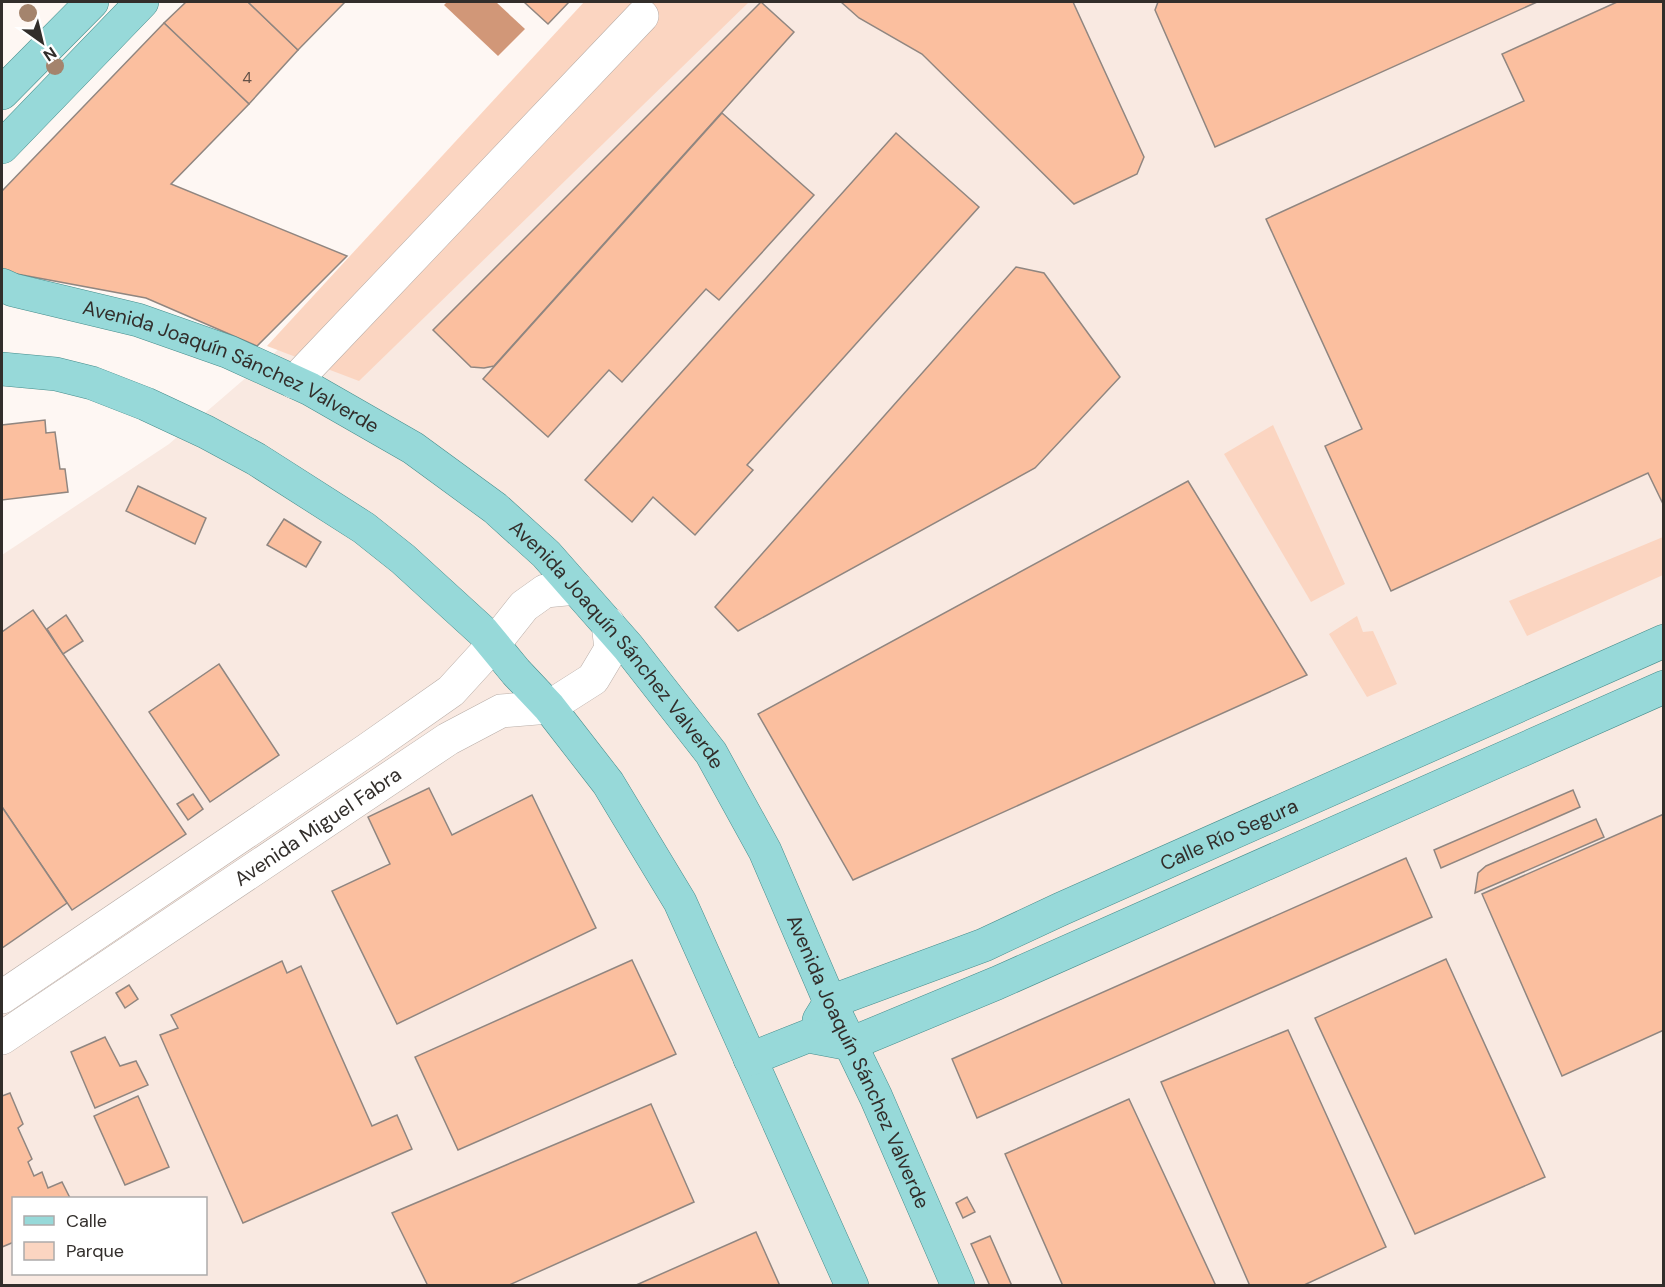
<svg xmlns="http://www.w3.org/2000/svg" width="1665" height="1287" viewBox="0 0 1665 1287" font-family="'DM Sans',sans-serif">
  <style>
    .built { fill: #f9e9e1; fill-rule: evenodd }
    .green { fill: #fbd5c1 }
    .water { fill: #d19778 }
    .building { fill: #fbbf9f; stroke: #908680; stroke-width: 1.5 }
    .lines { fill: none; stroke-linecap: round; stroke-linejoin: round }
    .minor-casing { stroke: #b8ada7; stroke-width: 34 }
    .major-casing { stroke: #478d8c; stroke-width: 34 }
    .minor { stroke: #fff; stroke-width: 33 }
    .major { stroke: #97d9d9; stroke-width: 33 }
    .tree { fill: #a4846d }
    .labels { text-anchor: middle; stroke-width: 4.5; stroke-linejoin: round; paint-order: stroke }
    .number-label { font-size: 16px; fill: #645248 }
    .street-label { font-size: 20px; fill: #322e2b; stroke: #fff }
  </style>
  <rect width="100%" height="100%" fill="#fef7f3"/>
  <!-- built -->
  <path class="built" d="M 681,2 L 1663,2 L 1663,1285 L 2,1286 L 2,555 L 169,444 ZM 14,1198 L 206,1198 L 206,1274 L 14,1274 Z"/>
  <!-- green -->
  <g class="green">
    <polygon points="584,2 749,2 359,381 267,346"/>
    <polygon points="1273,425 1345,584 1311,602 1224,454"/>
    <polygon points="1663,537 1663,575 1527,636 1509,601"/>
    <polygon points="1357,616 1363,632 1373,631 1397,684 1367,697 1329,634"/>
  </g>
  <!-- water -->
  <polygon class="water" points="447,2 496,2 525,29 498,56 444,5"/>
  <!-- building -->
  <g class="building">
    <polygon points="186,2 248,2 298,50 249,104 164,23"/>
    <polygon points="248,2 345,2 298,50"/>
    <polygon points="524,2 569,2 548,24"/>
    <polygon points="761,2 794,32 494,366 484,368 471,367 433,330"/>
    <polygon points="841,2 1073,2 1144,157 1137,174 1074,204 922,54 859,18"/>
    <polygon points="1158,2 1537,2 1215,147 1155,10"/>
    <polygon points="1617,2 1664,2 1664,506 1648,473 1391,591 1325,446 1362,429 1266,219 1524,101 1502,54"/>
    <polygon points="164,23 249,104 171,184 347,256 257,346 146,298 6,272 2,268 2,191"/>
    <polygon points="722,113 814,195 719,300 706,289 622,382 609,370 548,437 483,379"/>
    <polygon points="896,133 979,207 747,465 753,470 695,535 653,497 632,522 585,480"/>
    <polygon points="1016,267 1044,273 1120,377 1035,468 738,631 715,607"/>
    <polygon points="45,420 46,433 55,432 60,469 65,469 68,492 2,500 2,425"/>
    <polygon points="1188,481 1307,675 853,880 758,714"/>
    <polygon points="138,486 206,518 195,544 126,511"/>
    <polygon points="284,519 321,542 306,567 267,545"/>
    <polygon points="33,610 186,834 72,910 2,807 2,632"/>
    <polygon points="66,615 83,641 63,654 47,629"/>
    <polygon points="219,664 279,755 210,802 149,712"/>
    <polygon points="429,788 452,835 532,795 596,928 397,1024 332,891 390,864 368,817"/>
    <polygon points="1573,790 1580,807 1441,868 1434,850"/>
    <polygon points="193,794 203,809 188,820 177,804"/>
    <polygon points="2,807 67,903 2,948"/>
    <polygon points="1664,814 1664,1030 1562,1076 1482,894"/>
    <polygon points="1596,819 1604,837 1475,893 1478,873 1486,866"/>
    <polygon points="1406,858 1432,917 977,1118 952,1059"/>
    <polygon points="1446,959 1545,1177 1415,1234 1315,1018"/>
    <polygon points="632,960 676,1054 458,1150 415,1057"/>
    <polygon points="282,961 287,973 301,966 372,1126 397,1115 412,1149 243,1223 160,1035 178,1028 171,1015"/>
    <polygon points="129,985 138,999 125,1008 116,993"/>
    <polygon points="1288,1030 1386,1247 1302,1286 1250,1286 1161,1082"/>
    <polygon points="105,1037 120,1066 136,1061 148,1085 95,1108 71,1052"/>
    <polygon points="10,1093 23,1124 18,1128 32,1159 28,1162 34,1176 42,1172 48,1188 62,1182 70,1198 14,1198 14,1242 2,1247 2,1096"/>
    <polygon points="138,1096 169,1167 125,1185 94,1116"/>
    <polygon points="1129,1099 1216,1286 1063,1286 1005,1154"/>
    <polygon points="651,1104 694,1202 507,1286 428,1286 392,1213"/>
    <polygon points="967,1197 975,1212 963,1218 956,1203"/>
    <polygon points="756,1232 780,1286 634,1286"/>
    <polygon points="990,1236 1012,1286 990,1286 971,1244"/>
  </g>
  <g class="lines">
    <defs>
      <g id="minor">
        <polyline points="294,382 642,16"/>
        <polyline points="2,997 367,750 451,691 493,645 524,606 545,591 576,588"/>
        <path id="s1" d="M 2,1038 L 448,739 L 501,711 L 549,707 L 593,679 L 611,649 L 608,623"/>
      </g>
      <g id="major">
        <polyline points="2,93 92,2"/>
        <polyline points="2,147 142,2"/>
        <path id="s2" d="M 2,285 L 13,290 L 138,320 L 229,352 L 310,389 L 413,448 L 495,508 L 546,554 L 628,647 L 711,753 L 765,851 L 830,1002 L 876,1097 L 958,1286"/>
        <polyline points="2,369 56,374 92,383 146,404 206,432 256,459 364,528 403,559 483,632 516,672 549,707 608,783 680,902 852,1286"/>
        <path id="s3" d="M 819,1020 L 830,1002 L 984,945 L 1061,909 L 1664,641"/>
        <polyline points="750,1059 808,1036 850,1044 997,983 1664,687"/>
      </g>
    </defs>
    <!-- minor casing -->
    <use href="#minor" class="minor-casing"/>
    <!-- major casing -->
    <use href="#major" class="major-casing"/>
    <!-- minor -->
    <use href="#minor" class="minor"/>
    <!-- major -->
    <use href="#major" class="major"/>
  </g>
  <!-- trees -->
  <g class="tree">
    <circle cx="28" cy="13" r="9"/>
    <circle cx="55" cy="66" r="9"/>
  </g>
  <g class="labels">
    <!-- number labels -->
    <g class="number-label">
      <text x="247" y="83">4</text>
    </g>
    <!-- street labels -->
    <g class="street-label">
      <text dy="7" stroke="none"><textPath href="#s2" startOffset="244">Avenida Joaquín Sánchez Valverde</textPath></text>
      <text dy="7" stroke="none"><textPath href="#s2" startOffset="730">Avenida Joaquín Sánchez Valverde</textPath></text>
      <text dy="7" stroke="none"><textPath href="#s1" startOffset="380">Avenida Miguel Fabra</textPath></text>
      <text dy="7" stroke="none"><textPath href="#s3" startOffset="454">Calle Río Segura</textPath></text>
      <text dy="7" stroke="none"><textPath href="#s2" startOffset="1216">Avenida Joaquín Sánchez Valverde</textPath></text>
    </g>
  </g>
  <!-- border -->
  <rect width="1665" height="1287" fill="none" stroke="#322e2b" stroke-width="6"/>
  <!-- legend -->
  <rect x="12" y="1197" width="195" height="78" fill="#ffffff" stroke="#adabaa" stroke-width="1.5"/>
  <rect x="24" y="1216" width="30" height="9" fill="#97d9d9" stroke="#adabaa" stroke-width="1.5"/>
  <text x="66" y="1227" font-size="18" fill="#322e2b">Calle</text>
  <rect x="24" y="1242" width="30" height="18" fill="#fbd5c1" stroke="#adabaa" stroke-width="1.5"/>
  <text x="66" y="1257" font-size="18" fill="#322e2b">Parque</text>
  <!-- north arrow -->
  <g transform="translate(42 42) rotate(146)" stroke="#ffffff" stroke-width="4.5" paint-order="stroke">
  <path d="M0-4.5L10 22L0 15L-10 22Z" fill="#322e2b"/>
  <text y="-9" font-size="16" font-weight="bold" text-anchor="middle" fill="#322e2b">N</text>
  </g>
</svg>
